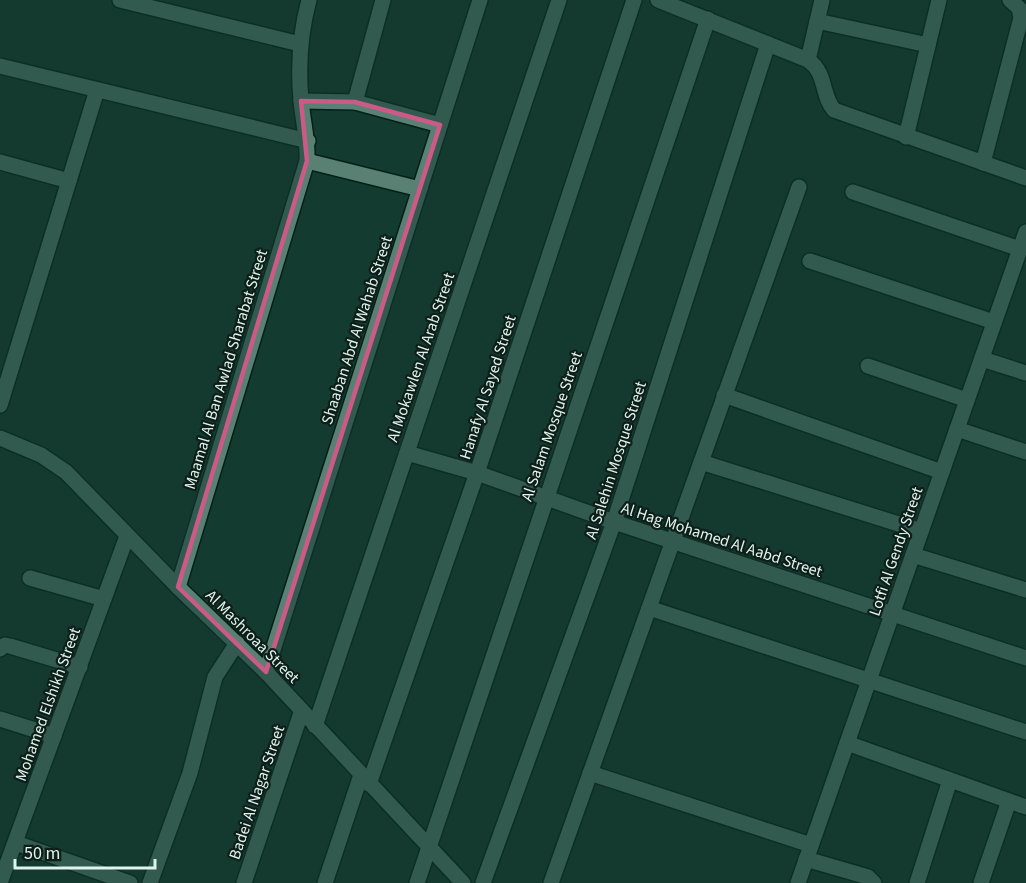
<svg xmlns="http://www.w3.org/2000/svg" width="1026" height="883" viewBox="0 0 1026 883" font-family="'Source Sans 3',sans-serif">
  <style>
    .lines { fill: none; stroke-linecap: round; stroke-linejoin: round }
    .minor-casing { stroke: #032018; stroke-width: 18 }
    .minor { stroke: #598073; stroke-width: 15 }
    .marked { fill: none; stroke: #cb5a86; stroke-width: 4.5; stroke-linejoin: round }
    .labels { text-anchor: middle; stroke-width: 4.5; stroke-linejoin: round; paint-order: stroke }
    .street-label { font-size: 16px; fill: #dff4ec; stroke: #0e1e19 }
  </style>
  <rect width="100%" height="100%" fill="#143b30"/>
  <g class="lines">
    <defs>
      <g id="minor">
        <polyline points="120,0 300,44"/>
        <path d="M 658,0 L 808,60 C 827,73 821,95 834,110 L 1026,178"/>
        <polyline points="817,21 928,45"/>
        <polyline points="808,60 822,0"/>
        <polyline points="0,66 308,141"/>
        <polyline points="301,101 355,102 440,125"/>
        <polyline points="355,102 383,0"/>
        <polyline points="906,137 939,0"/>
        <polyline points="307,161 420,189"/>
        <polyline points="0,162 69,181"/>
        <polyline points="983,163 1021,18 1019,8 1010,0"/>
        <polyline points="853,192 1020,249"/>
        <polyline points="810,261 994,322"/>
        <polyline points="982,359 1026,373"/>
        <polyline points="868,366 967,400"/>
        <polyline points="724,395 942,472"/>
        <polyline points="0,405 97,90"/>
        <polyline points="957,429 1026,452"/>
        <polyline points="0,438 41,455 66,472 178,587 266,672 463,883"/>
        <polyline points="407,453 477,473 614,522 1026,658"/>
        <polyline points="701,462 921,531"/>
        <polyline points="913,555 1026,590"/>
        <polyline points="30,578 104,599"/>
        <path d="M 178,587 L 307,161 C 308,140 303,122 301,101 C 298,67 300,33 309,0"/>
        <polyline points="649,608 1026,732"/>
        <polyline points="0,649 5,645 10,646 80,667"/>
        <polyline points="266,672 480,0"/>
        <polyline points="0,719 54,736"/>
        <polyline points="315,726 559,0"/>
        <polyline points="847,743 1026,807"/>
        <polyline points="590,773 811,845"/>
        <polyline points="369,784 477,473 634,0"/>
        <polyline points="16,843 130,883"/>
        <polyline points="806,859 868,877 874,883"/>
        <polyline points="0,883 127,536"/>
        <polyline points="150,883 190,773 215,677 237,643"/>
        <polyline points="244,883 301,713"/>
        <polyline points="325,883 361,775"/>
        <polyline points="417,883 708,19"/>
        <polyline points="483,883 614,522 768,44"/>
        <polyline points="551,883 799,187"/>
        <polyline points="798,883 1026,232"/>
        <polyline points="917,883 950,780"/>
        <polyline points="981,883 1009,801"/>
      </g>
    </defs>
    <!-- minor casing -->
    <use href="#minor" class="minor-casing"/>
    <!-- minor -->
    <use href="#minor" class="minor"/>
  </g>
  <!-- marked area -->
  <path d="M0 0H1026V883H0ZM 301,101 L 355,102 L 440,125 L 266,672 L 178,587 L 307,161 Z" fill="#143b30" fill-opacity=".55" fill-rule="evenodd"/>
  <path class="marked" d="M 301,101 L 355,102 L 440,125 L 266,672 L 178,587 L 307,161 Z"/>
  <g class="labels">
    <!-- street labels -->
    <g class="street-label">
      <text transform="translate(356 330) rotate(-72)" y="6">Shaaban Abd Al Wahab Street</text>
      <text transform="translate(420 357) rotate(-71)" y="6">Al Mokawlen Al Arab Street</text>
      <text transform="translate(225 369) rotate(-73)" y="6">Maamal Al Ban Awlad Sharabat Street</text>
      <text transform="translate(487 387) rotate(-72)" y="6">Hanafy Al Sayed Street</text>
      <text transform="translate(551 426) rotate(-71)" y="6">Al Salam Mosque Street</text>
      <text transform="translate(615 460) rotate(-72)" y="6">Al Salehin Mosque Street</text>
      <text transform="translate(722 539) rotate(18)" y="6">Al Hag Mohamed Al Aabd Street</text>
      <text transform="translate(895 551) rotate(-71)" y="6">Lotfi Al Gendy Street</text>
      <text transform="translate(253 636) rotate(45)" y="6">Al Mashroaa Street</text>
      <text transform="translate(47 704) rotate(-70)" y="6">Mohamed Elshikh Street</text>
      <text transform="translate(256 792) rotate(-71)" y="6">Badei Al Nagar Street</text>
    </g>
  </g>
  <!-- scale -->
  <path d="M15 859v9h140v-9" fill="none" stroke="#dff4ec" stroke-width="3"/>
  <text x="24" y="859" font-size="18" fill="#dff4ec" stroke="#0e1e19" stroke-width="4.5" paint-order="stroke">50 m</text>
</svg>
